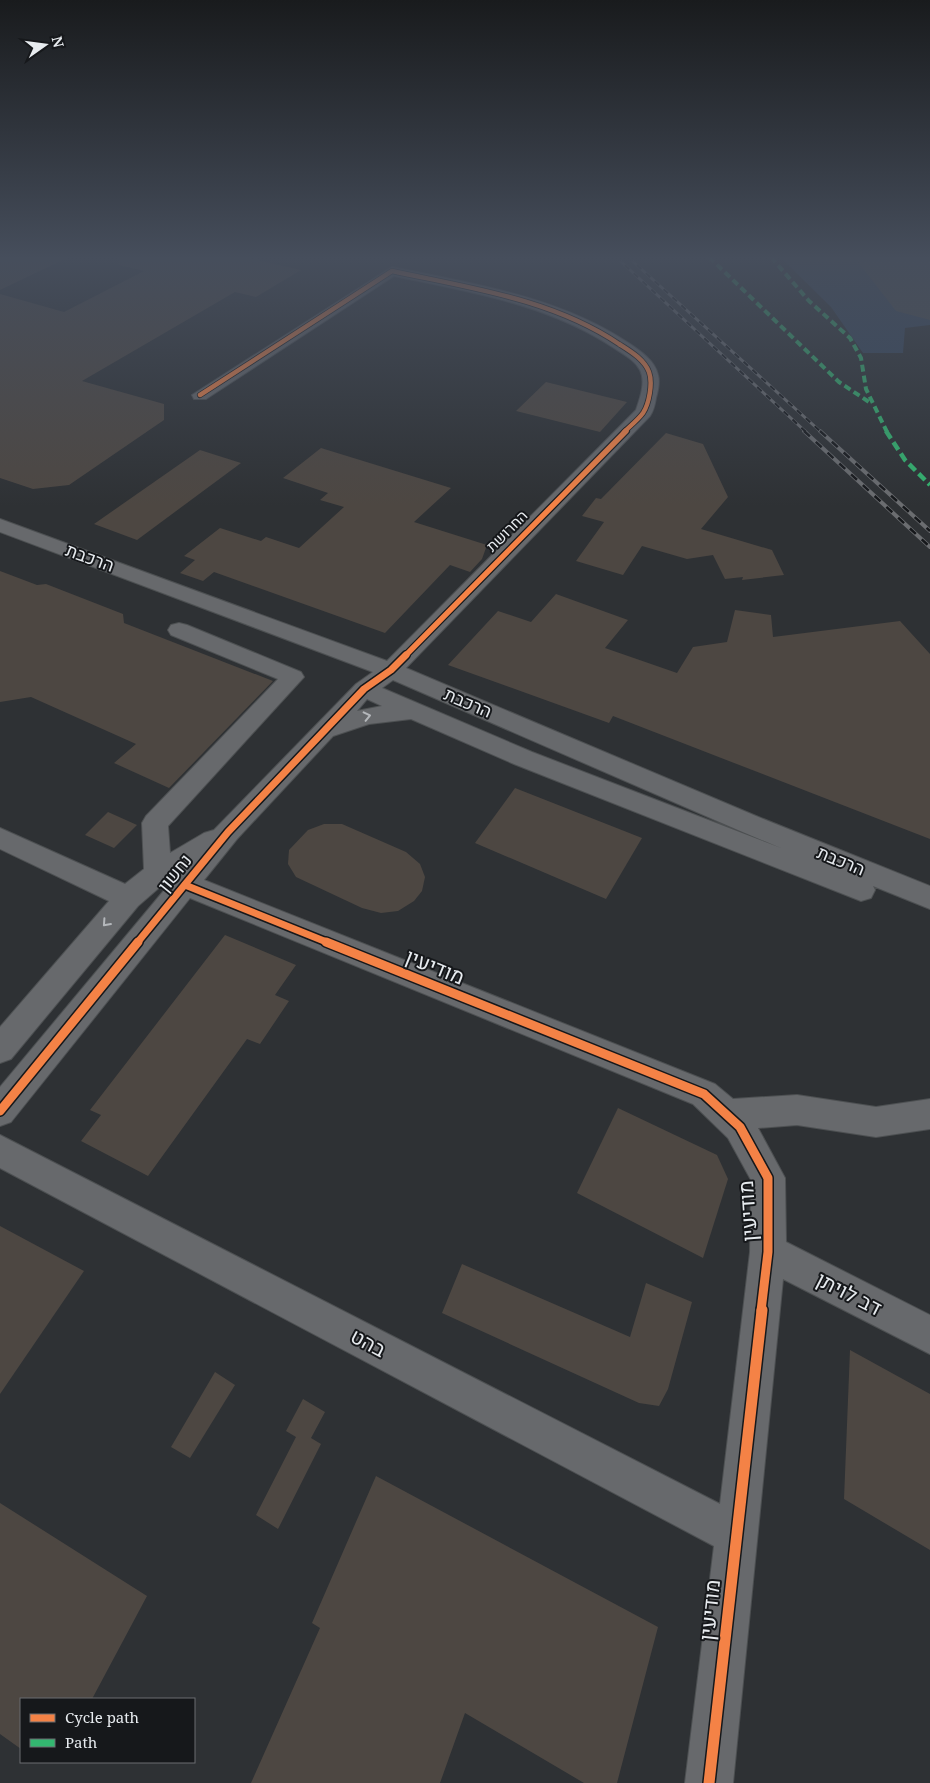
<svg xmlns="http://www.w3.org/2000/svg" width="930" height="1783" viewBox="0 0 930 1783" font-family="'Noto Serif',Heebo,serif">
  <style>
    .green { fill: #36475e }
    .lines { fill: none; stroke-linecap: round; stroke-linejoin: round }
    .runway { fill: #4c4f52; fill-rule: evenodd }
    .building { fill: #4d4742 }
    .minor-casing { stroke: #4d5052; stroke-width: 2 }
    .minor { fill: #67696c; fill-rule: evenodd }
    .rail-far1-casing { stroke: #6b6d70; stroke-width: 3 }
    .rail-casing { stroke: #6b6d70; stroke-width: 4 }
    .rail-far1 { stroke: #16181b; stroke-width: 2; stroke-dasharray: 6; stroke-linecap: butt }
    .rail { stroke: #16181b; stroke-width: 2.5; stroke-dasharray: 8; stroke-linecap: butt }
    .quiet-far1 { stroke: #33b770; stroke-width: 4; stroke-dasharray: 7 4; stroke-linecap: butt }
    .quiet { stroke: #33b770; stroke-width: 4.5; stroke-dasharray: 9 4.5; stroke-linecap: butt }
    .cycleway-far4-casing { stroke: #16181b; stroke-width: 6 }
    .cycleway-far3-casing { stroke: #16181b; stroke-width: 8 }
    .cycleway-far2-casing { stroke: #16181b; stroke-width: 10 }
    .cycleway-far1-casing { stroke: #16181b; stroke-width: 12 }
    .cycleway-casing { stroke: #16181b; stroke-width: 14 }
    .cycleway-far4 { stroke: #f48246; stroke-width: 4.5 }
    .cycleway-far3 { stroke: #f48246; stroke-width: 5.5 }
    .cycleway-far2 { stroke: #f48246; stroke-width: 7 }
    .cycleway-far1 { stroke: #f48246; stroke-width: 9 }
    .cycleway { stroke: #f48246; stroke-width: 11 }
    .oneway { stroke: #b4b7bb }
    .labels { text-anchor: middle; stroke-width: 4; stroke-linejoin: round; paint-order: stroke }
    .far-street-label { font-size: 15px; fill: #e7ebef; stroke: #16181b }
    .street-label { font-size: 18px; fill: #e7ebef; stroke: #16181b }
    .near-street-label { font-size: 21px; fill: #e7ebef; stroke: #16181b }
  </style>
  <rect width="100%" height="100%" fill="#2e3134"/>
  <!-- green -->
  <polygon class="green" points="780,257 930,257 930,325 905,328 903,353 863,353 831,307"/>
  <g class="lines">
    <!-- runway -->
    <polygon class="runway" points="854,257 930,257 930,320 896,311"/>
  </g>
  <!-- building -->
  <g class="building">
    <polygon points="0,257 69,257 0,290"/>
    <polygon points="120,257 244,257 301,270 256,297 235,292 82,381 164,404 164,420 69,485 33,489 0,478 0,294 64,312 144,271 119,265"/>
    <polygon points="546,382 627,402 600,432 516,411"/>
    <polygon points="666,433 703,444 728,497 701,529 772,550 784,575 742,580 743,577 725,579 713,555 687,559 642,546 623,575 576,561 604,522 582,516 596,498 601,499"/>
    <polygon points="321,448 451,488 414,522 487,545 482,559 470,572 450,565 385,633 214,572 203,581 180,573 195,560 184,556 220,528 261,541 266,537 299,548 344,507 320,500 328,493 283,478"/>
    <polygon points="200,450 241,463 137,540 94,524"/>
    <polygon points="0,571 37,585 46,584 123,614 124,623 273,681 169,788 114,763 136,744 31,697 0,702"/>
    <polygon points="556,594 628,620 605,648 677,673 693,647 727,642 735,610 771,615 773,637 900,621 930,654 930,839 613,716 609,723 448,665 498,611 531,622"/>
    <polygon points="515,788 642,838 606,899 475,843"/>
    <polygon points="108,812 137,825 114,848 85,835"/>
    <polygon points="324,824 342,824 406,852 420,864 425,877 422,891 414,901 398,911 381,913 362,908 296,877 288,864 289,850 308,830"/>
    <polygon points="225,935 296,965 275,995 289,1001 260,1044 247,1039 148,1176 81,1141 101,1115 90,1110"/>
    <polygon points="618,1108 717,1155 728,1179 703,1258 577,1193"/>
    <polygon points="0,1226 84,1271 0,1394"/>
    <polygon points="462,1264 630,1337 646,1283 692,1302 668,1389 659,1406 639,1403 442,1313"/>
    <polygon points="850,1350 930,1394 930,1550 844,1499"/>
    <polygon points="215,1372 235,1385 190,1458 171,1447"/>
    <polygon points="303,1399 325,1412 311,1438 321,1444 278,1529 256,1515 296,1437 286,1431"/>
    <polygon points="376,1476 658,1627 617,1783 584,1783 465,1713 440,1783 251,1783 320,1628 312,1623"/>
    <polygon points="0,1503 147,1596 92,1699 21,1699 21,1749 0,1734"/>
  </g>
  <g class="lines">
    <defs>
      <path id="minor" d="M 392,267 C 473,284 557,296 627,342 C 639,350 655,360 658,375 C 660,382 658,391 656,398 C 655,404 654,410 650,416 L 406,668 L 756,816 L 930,886 L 930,909 L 873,886 L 875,890 L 871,898 L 861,901 L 514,764 L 411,719 L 369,724 L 333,736 L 237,839 L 204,880 L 715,1084 L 733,1099 L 797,1095 L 876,1107 L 930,1099 L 930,1129 L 876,1137 L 797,1125 L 758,1128 L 785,1178 L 786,1242 L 930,1315 L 930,1354 L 783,1279 L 733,1783 L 685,1783 L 714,1546 L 0,1168 L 0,1135 L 720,1504 L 750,1252 L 751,1180 L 728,1138 L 693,1104 L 190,898 L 11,1122 L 0,1126 L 0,1087 L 166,888 L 161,886 L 138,906 L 11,1059 L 0,1063 L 0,1027 L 109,901 L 0,849 L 0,828 L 125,884 L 144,869 L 142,823 L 146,816 L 278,679 L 171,635 L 168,630 L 171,625 L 179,623 L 187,625 L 301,672 L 304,677 L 168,826 L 170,853 L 204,833 L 214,830 L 356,684 L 373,672 L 0,532 L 0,519 L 387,661 L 636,410 C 640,398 646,382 640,370 C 635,360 623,354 614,348 C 548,304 470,292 394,276 L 206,399 L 194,399 L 192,395 ZM 393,680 L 738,830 L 781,848 L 532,752 L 382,688 ZM 367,699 L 382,706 L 357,711 Z"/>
    </defs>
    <!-- minor casing -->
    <use href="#minor" class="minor-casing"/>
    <!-- minor -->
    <use href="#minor" class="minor"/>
    <defs>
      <g id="rail-far1">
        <polyline points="616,257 806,432"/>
        <polyline points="628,257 821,432"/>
      </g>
      <g id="rail">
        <polyline points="804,431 930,547"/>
        <polyline points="820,431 930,531"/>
      </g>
    </defs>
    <!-- rail-far1 casing -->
    <use href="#rail-far1" class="rail-far1-casing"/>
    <!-- rail casing -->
    <use href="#rail" class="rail-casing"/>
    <!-- rail-far1 -->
    <use href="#rail-far1" class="rail-far1"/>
    <!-- rail -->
    <use href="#rail" class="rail"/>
    <!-- quiet-far1 -->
    <g class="quiet-far1">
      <polyline points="709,257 839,382 872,404"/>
      <polyline points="771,257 809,301 850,338 861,358 866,389 887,432"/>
    </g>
    <!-- quiet -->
    <polyline class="quiet" points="886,431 905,460 930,485"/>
    <defs>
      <path id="cycleway-far4" d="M 200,395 L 392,271 C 470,288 552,299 619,344 C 630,351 644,359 649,372 C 653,383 649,404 643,413 C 638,420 630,426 624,432"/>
      <polyline id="cycleway-far3" points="405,656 626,431"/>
      <g id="cycleway-far2">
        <polyline points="185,885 329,943"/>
        <polyline points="137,943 228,832 364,689 391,670 406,655"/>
      </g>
      <g id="cycleway-far1">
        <polyline points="326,942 704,1094 740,1127 768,1178 768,1252 761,1311"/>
        <polyline points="0,1111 138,942"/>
      </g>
      <polyline id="cycleway" points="709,1783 762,1310"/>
    </defs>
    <!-- cycleway-far4 casing -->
    <use href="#cycleway-far4" class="cycleway-far4-casing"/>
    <!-- cycleway-far3 casing -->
    <use href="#cycleway-far3" class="cycleway-far3-casing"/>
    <!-- cycleway-far2 casing -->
    <use href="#cycleway-far2" class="cycleway-far2-casing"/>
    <!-- cycleway-far1 casing -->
    <use href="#cycleway-far1" class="cycleway-far1-casing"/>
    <!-- cycleway casing -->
    <use href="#cycleway" class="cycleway-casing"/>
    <!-- cycleway-far4 -->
    <use href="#cycleway-far4" class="cycleway-far4"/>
    <!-- cycleway-far3 -->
    <use href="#cycleway-far3" class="cycleway-far3"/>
    <!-- cycleway-far2 -->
    <use href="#cycleway-far2" class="cycleway-far2"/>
    <!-- cycleway-far1 -->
    <use href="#cycleway-far1" class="cycleway-far1"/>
    <!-- cycleway -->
    <use href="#cycleway" class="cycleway"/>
  </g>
  <!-- one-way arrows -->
  <defs><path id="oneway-chevron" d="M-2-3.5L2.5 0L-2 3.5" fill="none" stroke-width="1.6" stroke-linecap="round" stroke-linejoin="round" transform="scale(1.25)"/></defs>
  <g class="oneway">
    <use href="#oneway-chevron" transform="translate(367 716) rotate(-13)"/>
    <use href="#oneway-chevron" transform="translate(106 923) rotate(132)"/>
  </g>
  <!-- sky -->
  <linearGradient id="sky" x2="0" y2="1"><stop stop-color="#191b1d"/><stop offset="0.51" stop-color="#464e5c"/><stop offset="1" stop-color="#464e5c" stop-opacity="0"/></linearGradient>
  <rect width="930" height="506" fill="url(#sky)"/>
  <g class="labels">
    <!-- far-street labels -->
    <g class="far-street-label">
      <text transform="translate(507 531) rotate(-45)" y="5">החרושת</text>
    </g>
    <!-- street labels -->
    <g class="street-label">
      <text transform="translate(90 558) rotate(20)" y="6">הרכבת</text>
      <text transform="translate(468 703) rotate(23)" y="6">הרכבת</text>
      <text transform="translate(841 861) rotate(22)" y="6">הרכבת</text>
      <text transform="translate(175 873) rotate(-51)" y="6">נחשון</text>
    </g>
    <!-- near-street labels -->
    <g class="near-street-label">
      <text transform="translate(435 967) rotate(22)" y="7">מודיעין</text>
      <text transform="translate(748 1211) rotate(-94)" y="7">מודיעין</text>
      <text transform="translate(849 1294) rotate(27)" y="7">דב לויתן</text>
      <text transform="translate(368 1343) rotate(28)" y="7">בהט</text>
      <text transform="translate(710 1610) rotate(-84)" y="7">מודיעין</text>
    </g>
  </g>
  <!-- legend -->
  <rect x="20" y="1698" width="175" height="65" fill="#16181b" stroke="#6a6c70"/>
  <rect x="30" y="1714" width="25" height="8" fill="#f48246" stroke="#6a6c70"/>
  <text x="65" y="1723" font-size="15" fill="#e7ebef">Cycle path</text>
  <rect x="30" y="1739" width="25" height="8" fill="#33b770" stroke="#6a6c70"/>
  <text x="65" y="1748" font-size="15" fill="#e7ebef">Path</text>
  <!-- north arrow -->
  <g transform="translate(45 45) rotate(76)" stroke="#16181b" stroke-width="4" paint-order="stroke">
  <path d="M0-4L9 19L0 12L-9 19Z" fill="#e7ebef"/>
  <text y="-8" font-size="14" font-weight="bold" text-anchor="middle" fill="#e7ebef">N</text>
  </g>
</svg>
